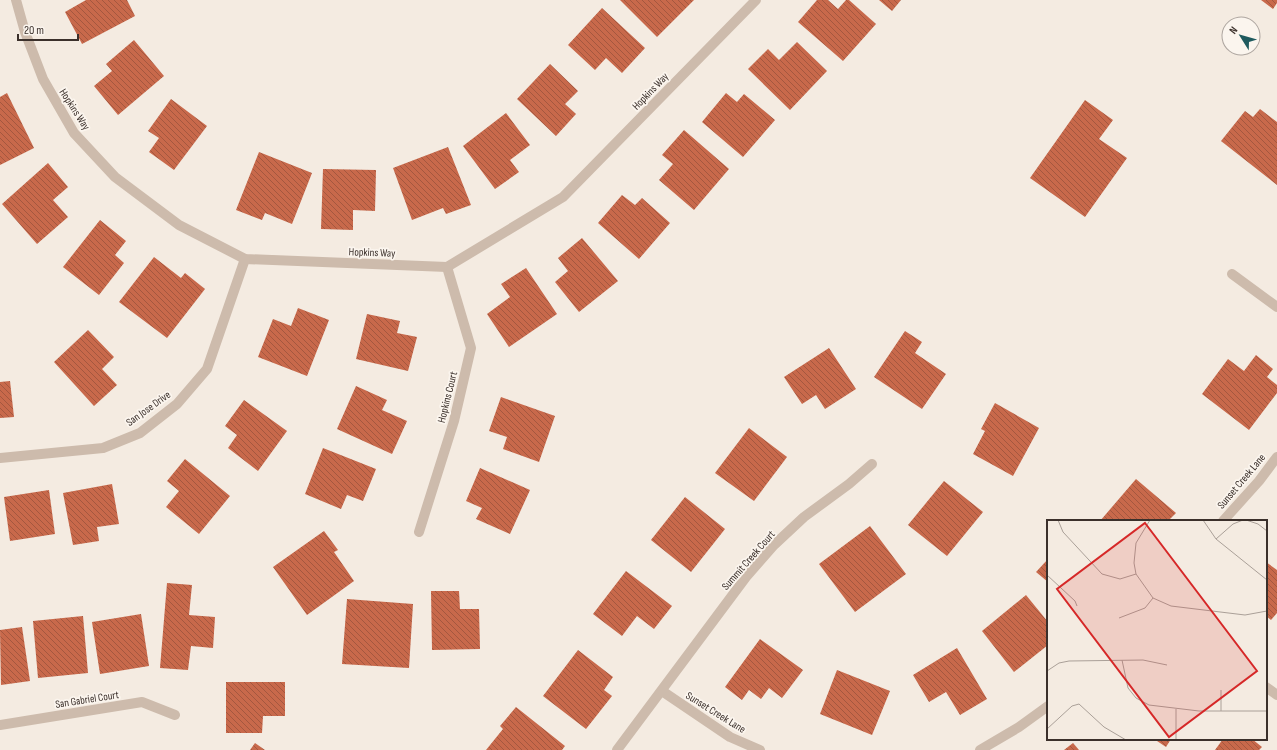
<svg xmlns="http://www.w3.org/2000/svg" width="1277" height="750" viewBox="0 0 1277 750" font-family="'Sofia Sans Condensed',sans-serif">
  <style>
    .building { fill: url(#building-back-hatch) }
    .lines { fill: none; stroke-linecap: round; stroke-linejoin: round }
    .minor { stroke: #cdbbac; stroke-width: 10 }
    .labels { text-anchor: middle; stroke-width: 3.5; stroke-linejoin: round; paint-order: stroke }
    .street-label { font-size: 11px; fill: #3b302b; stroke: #fbf5ee }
    .inset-road { fill: none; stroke: #aaa098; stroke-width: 1 }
    .view { fill: #d62828; fill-opacity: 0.15; stroke: #d62828; stroke-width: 2 }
    .inset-edge { fill: none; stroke: #3b302b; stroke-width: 2 }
  </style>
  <defs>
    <pattern id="building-back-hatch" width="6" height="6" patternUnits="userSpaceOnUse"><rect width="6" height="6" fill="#c8694b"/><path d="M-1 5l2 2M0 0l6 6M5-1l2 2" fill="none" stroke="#a4573f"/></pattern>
  </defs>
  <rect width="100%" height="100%" fill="#f4ebe1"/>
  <!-- building -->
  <g class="building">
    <polygon points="86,0 127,0 135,16 82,44 65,12"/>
    <polygon points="620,0 694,0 657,37"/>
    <polygon points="817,0 828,0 838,9 846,0 849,0 876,24 843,61 798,22"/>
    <polygon points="879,0 901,0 892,11"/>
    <polygon points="1261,0 1277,0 1277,3 1273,9"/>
    <polygon points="602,8 645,48 622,73 606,58 595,70 568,45"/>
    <polygon points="134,40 164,76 118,115 94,86 112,71 106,64"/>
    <polygon points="797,42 827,71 790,110 748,69 768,49 779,60"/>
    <polygon points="550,64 578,91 565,104 576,114 556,136 517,99"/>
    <polygon points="7,93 34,148 0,165 0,97"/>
    <polygon points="726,93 737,102 744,94 775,120 743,157 702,122"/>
    <polygon points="171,99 207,126 174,170 149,152 159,138 148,131"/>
    <polygon points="1085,100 1113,120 1099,139 1127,158 1085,217 1030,178"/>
    <polygon points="1260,109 1277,122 1277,185 1221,141 1245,111 1253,117"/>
    <polygon points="506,113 530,145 510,160 519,172 495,189 463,146"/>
    <polygon points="684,130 729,169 694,210 659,180 673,164 662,155"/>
    <polygon points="448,147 471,205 446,214 443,208 412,220 393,168"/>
    <polygon points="259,152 312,173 292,224 265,213 262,220 236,210"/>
    <polygon points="48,163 68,187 53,200 68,217 37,244 2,204"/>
    <polygon points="323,169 376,170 375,211 353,210 353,230 321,229"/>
    <polygon points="622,195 635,205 642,198 670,223 639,259 598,223"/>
    <polygon points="100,220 126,241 115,255 124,263 99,295 63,267"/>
    <polygon points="582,238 618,281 579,312 555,282 568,271 558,258"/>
    <polygon points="154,257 181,278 185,273 205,289 167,338 119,302"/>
    <polygon points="526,268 557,314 509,347 487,314 510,297 501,284"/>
    <polygon points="298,308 329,320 307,376 258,357 273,319 291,326"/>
    <polygon points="367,314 400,321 397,333 417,337 408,371 356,359"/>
    <polygon points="88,330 114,357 102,369 117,385 94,406 54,362"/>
    <polygon points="905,331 922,342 915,353 946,374 922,409 874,377"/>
    <polygon points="829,348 856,389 825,409 816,395 802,404 784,377"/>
    <polygon points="1256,355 1273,369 1267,377 1277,385 1277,393 1249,430 1202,394 1228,359 1244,371"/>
    <polygon points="10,381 14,417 0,418 0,382"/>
    <polygon points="356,386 387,400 382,410 407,421 392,454 337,429"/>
    <polygon points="501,397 555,416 539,462 503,449 507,437 489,431"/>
    <polygon points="244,400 287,431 258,471 228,448 237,435 225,426"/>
    <polygon points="995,403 1039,428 1013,476 973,454 985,431 981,429"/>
    <polygon points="749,428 787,457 754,501 715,473"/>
    <polygon points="323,448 376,469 363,501 347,495 341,509 305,494"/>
    <polygon points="185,459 230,496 199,534 166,507 179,491 167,481"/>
    <polygon points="480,468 530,490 510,534 476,519 482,508 466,501"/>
    <polygon points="1136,479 1176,513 1168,521 1100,521"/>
    <polygon points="944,481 983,512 947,556 908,525"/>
    <polygon points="112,484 119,524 97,527 99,541 73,545 63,493"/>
    <polygon points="49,490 55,534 10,541 4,497"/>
    <polygon points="685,497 725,529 691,572 651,540"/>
    <polygon points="870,526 906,574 855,612 819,564"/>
    <polygon points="324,531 338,550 334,552 354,581 307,615 273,567"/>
    <polygon points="1048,559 1048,582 1036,572"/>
    <polygon points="1266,562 1277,570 1277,613 1271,620 1266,616"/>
    <polygon points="626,571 672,606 654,629 637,616 622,636 593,614"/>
    <polygon points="167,583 192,585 189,615 215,617 213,648 191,646 188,670 160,668"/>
    <polygon points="431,591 459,591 460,609 479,609 480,649 432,650"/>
    <polygon points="1026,595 1048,622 1048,645 1014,672 982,631"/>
    <polygon points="347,599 413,604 409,668 342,664"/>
    <polygon points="141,614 149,666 100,674 92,622"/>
    <polygon points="83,616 88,673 38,678 33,621"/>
    <polygon points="22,627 30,681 1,685 0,630"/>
    <polygon points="760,639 803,670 782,698 769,688 761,699 749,690 742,700 725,687"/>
    <polygon points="957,648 987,699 960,715 946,692 929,702 913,675"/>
    <polygon points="578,650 613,677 604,690 612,696 586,729 543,696"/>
    <polygon points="837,670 890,691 872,735 820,714"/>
    <polygon points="226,682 285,682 285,716 263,716 262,733 226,733"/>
    <polygon points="516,707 565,746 562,750 486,750 503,729 500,726"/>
    <polygon points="1154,739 1171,739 1166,747"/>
    <polygon points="1223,739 1252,739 1262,747 1259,750 1215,750"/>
    <polygon points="255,743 265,750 250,750"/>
    <polygon points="1073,743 1079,750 1064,750"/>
  </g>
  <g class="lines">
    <!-- minor -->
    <g class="minor">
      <polyline points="16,0 25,32 43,79 74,133 115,177 179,225 245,259 447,267 563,197 756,0"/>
      <polyline points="1232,274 1277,307"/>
      <polyline points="0,458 103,448 140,433 177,404 207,369 245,259"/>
      <polyline points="1223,521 1259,481 1277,457"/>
      <polyline points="419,532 454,421 471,348 447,267"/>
      <polyline points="1266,687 1277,695"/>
      <polyline points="662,691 730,737 760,750"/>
      <polyline points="0,725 142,702 175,715"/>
      <polyline points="617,750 746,577 774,545 804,517 849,484 872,464"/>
      <polyline points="980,750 1019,727 1048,706"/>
    </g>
  </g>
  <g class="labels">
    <!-- street labels -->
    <g class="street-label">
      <text transform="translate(650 91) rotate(-46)" y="4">Hopkins Way</text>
      <text transform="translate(75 109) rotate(57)" y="4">Hopkins Way</text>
      <text transform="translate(372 252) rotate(2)" y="4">Hopkins Way</text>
      <text transform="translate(447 397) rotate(-76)" y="4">Hopkins Court</text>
      <text transform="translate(148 408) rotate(-36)" y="4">San Jose Drive</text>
      <text transform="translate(1241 481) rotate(-50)" y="4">Sunset Creek Lane</text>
      <text transform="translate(748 560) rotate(-49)" y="4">Summit Creek Court</text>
      <text transform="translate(87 699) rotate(-9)" y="4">San Gabriel Court</text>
      <text transform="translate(716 712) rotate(32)" y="4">Sunset Creek Lane</text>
    </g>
  </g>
  <!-- overview -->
  <g transform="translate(1047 520)">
    <rect width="220" height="220" fill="#f4ebe1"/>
    <path class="inset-road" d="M 11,0 L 16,12 L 55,54 L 73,59 L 89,54M 103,0 L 89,23 L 87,43 L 89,54 L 106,78 L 124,86 L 198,95 L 220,91M 120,0 L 141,0M 156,0 L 169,19 L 220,60M 199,0 L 211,4 L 220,11M 169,19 L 186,4 L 196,0M 0,55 L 28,81 L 30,86M 72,98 L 98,88 L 106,78M 75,140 L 81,168 L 89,178 L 102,185 L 152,191 L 220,191M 0,151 L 12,143 L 22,141 L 96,140 L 120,145M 174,170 L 174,191M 0,209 L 25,186 L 32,184 L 57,207 L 79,220M 129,220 L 129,189"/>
    <path class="view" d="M 98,3 L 210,151 L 122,217 L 10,69 Z"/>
    <rect width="220" height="220" class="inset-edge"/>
  </g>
  <!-- north arrow -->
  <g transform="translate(1241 36) rotate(307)"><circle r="19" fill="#fbf5ee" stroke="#aea6a0"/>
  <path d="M0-3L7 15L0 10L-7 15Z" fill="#1f5a5e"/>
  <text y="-6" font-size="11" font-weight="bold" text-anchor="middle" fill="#3b302b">N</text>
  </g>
  <!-- scale -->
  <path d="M18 34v6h60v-6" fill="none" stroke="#3b302b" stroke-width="2"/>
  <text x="24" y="34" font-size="12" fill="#3b302b" stroke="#fbf5ee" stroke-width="3" paint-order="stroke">20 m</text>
</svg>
